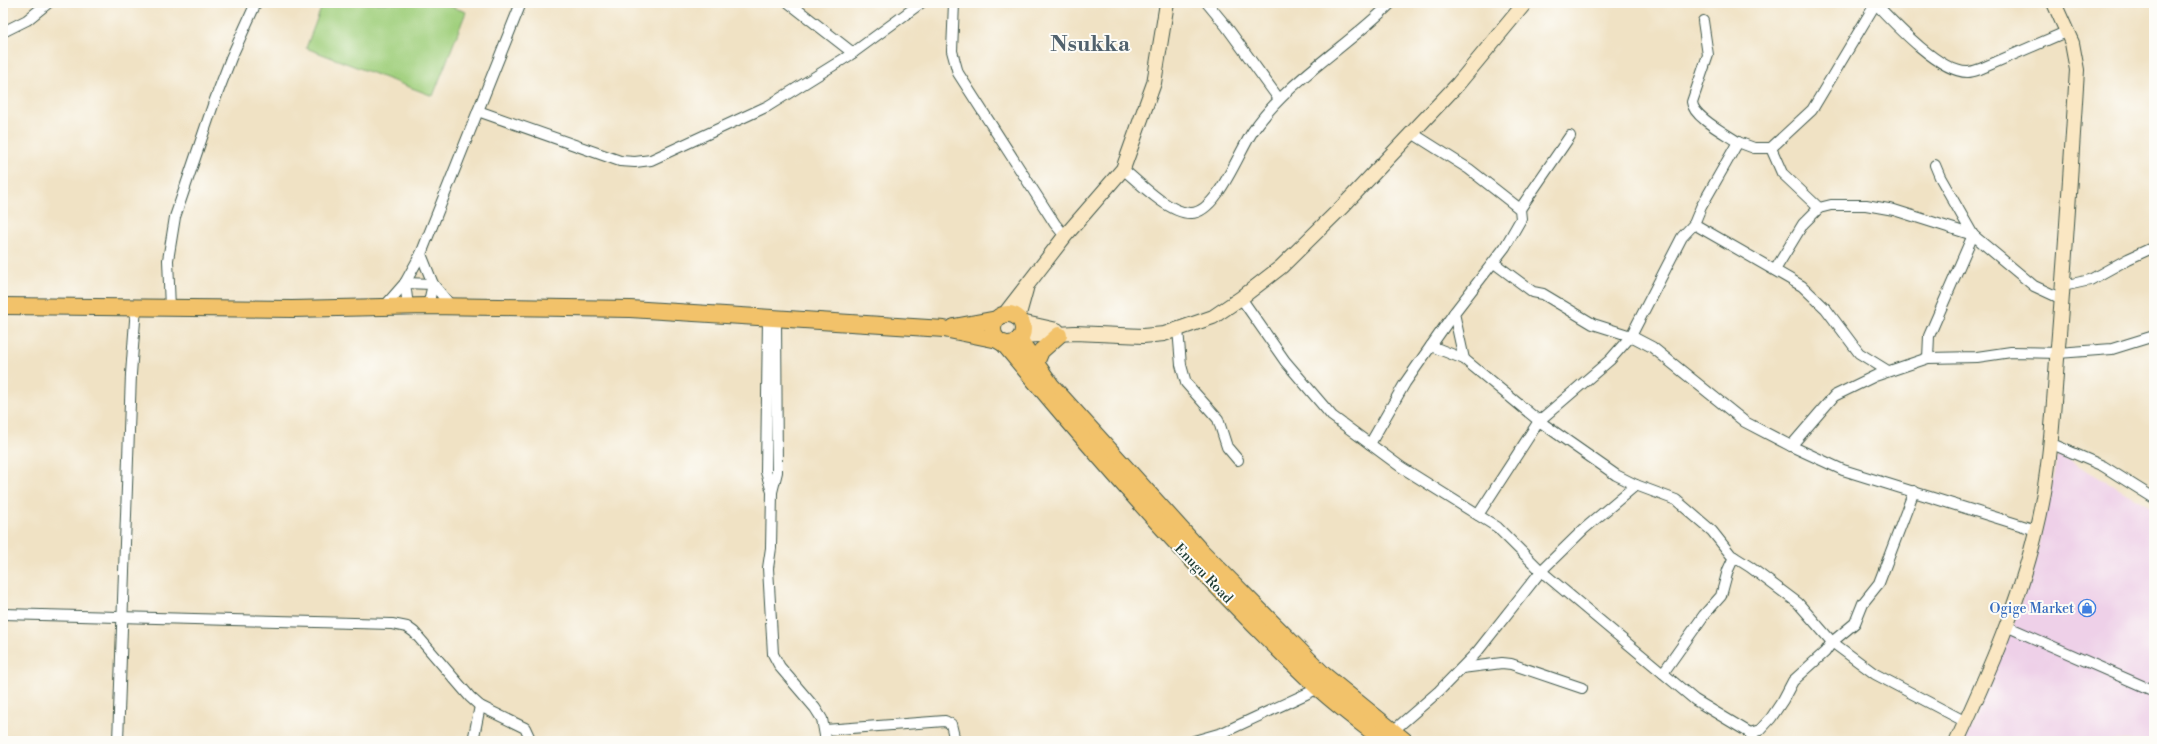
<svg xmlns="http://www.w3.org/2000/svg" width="2157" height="744" viewBox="0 0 2157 744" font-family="'Libre Bodoni',serif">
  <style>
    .built { fill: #eed0e8 }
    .green { fill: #a1d07e; stroke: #608659 }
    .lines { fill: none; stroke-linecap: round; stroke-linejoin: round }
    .street-casing { stroke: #3e564a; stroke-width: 12 }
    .secondary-casing { stroke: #3e564a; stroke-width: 16 }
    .primary-casing { stroke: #3e564a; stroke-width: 18 }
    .street { stroke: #fff; stroke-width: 10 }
    .secondary { stroke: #fae7c3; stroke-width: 14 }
    .primary { stroke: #f2c26a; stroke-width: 16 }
    .labels { text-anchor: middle; stroke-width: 4; stroke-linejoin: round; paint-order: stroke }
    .street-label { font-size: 14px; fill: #1f3d34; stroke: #fdfcf7 }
    .shop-label { font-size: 14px; fill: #366cbe; stroke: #fdfcf7; text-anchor: end }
    .town-label { font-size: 22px; font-weight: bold; fill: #51626e; stroke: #fdfcf7 }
  </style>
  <rect width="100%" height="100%" fill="#fdfcf7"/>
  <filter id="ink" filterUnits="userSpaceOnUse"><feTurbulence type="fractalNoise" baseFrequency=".025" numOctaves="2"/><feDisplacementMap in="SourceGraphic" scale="8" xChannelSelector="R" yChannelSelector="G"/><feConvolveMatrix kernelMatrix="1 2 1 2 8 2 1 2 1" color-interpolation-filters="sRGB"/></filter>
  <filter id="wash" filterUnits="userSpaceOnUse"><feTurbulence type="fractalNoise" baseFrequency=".012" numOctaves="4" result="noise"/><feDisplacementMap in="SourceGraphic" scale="16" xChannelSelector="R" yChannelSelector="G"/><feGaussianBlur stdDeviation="0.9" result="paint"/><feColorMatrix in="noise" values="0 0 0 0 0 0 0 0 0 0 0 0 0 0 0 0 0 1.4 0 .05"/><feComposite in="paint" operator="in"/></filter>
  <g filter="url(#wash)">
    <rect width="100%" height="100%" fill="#f0e2c4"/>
    <!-- built -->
    <polygon class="built" points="2058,454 2154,509 2154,741 1965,741 2005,645 2033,571"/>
    <!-- green -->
    <polygon class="green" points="323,3 441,3 466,12 433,96 306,48"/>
  </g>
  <g filter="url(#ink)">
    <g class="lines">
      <defs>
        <g id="street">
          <polyline points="789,3 853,53"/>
          <polyline points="954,3 952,51 958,73 1055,224 1065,236"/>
          <polyline points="1207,3 1226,26 1279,99"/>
          <path d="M 1876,4 C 1894,23 1940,73 1968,72 C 1972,72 1977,70 1980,69 L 2068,31"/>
          <path d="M 1703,21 L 1708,55 L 1692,102 C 1693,117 1726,134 1738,142"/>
          <polyline points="3,32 27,20 48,3"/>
          <polyline points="478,111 620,161 635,162 651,160 768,106 850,55 921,3"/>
          <polyline points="1771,148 1812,110 1876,3"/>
          <path d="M 1123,169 C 1138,182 1170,214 1191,213 C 1217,213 1239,151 1253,131 C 1287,81 1348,46 1391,3"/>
          <polyline points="1520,209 1570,136"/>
          <polyline points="1694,224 1701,207 1738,142 1754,148 1771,148 1782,173 1819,208"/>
          <polyline points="421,254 433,284 452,307"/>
          <polyline points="1494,263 1533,292 1543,294 1593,324 1631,336 1682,237 1694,224 1802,286 1826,309 1859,353 1888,371"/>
          <polyline points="1775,270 1803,224 1819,208 1831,205 1866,205 1894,210 1973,235 2034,286 2062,299"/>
          <polyline points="405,283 433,284"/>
          <polyline points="405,283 408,306"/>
          <polyline points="2063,286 2090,280 2128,259 2154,247"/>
          <polyline points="1241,298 1285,361 1332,416 1401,467 1497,527 1541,571 1695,700 1750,733 1755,741"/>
          <polyline points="428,306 433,284"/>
          <polyline points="384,307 405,283 421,254 521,3"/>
          <polyline points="170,308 168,260 175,217 213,105 231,58 256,3"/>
          <polyline points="1454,313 1464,359"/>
          <polyline points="768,318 766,472 772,492"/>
          <polyline points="776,318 777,472 772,492 771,548 768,568 773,654 780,667 815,708 822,719 826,741"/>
          <polyline points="1178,329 1181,365 1186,383 1218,419 1227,447 1238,460"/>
          <polyline points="1431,346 1464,359 1539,421 1616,475 1636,485 1676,500 1712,531 1731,555 1750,567 1798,603 1832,642 1875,674 1966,722"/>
          <polyline points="1928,358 1929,336 1973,235 1940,177 1935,165"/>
          <polyline points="2050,443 2103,466 2154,498"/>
          <polyline points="1370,444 1405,383 1454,313 1505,247 1521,219 1520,209 1469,169 1412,133"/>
          <polyline points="1791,446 1834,396 1875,376 1928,358 1977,357 2011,352 2058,353 2112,349 2154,336"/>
          <polyline points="1478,515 1539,421 1610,360 1631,336 1652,347 1745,422 1791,446 1843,470 2036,530"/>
          <polyline points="3,614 392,624 407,627 414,632 470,697 480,706 525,728 531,741"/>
          <polyline points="2006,626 2154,691"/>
          <polyline points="1462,668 1502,663 1511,664 1582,688"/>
          <polyline points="1663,673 1704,615 1721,596 1728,570 1734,557"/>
          <polyline points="825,730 945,721 951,724 955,741"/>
          <polyline points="1393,731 1439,691 1477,652 1541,571 1584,529 1636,485"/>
          <polyline points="1750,733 1760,730 1771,718 1783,700 1793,681 1825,652 1832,642 1855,623 1863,603 1879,583 1914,491"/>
          <polyline points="118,741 131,374 136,307"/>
          <polyline points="473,741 480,706"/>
          <polyline points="1194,741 1222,733 1319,688"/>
        </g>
        <g id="secondary">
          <polyline points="1004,315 1065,236 1123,169 1154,83 1167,3"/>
          <polyline points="1018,318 1026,289"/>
          <polyline points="1021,322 1057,330"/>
          <polyline points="1021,336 1075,333 1143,336 1164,334 1213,317 1241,298 1281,267 1342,207 1458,84 1525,3"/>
          <path d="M 1957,741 C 1988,673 2019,604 2036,531 C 2050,475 2053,417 2057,359 C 2065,263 2071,166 2077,70 L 2072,43 L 2054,3"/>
        </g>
        <g id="primary">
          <polyline points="3,306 292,309 428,306 630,309 944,329 998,340"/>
          <circle cx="1008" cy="329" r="15"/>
          <polyline points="954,327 997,319"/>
          <polyline points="1019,339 1051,385 1199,549 1324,675 1405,741"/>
          <path d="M 1003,343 C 1101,461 1202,577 1314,684 C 1335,704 1360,722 1384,741"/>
          <polyline points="1036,363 1041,351 1059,335"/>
        </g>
      </defs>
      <!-- street casing -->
      <use href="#street" class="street-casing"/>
      <!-- secondary casing -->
      <use href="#secondary" class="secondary-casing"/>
      <!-- primary casing -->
      <use href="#primary" class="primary-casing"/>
      <!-- street -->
      <use href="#street" class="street"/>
      <!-- secondary -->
      <use href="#secondary" class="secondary"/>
      <!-- primary -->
      <use href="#primary" class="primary"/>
    </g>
  </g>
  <!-- icons -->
  <defs>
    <symbol id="shop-ring" viewBox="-11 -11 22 22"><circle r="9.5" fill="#fdfcf7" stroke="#3f7fe0" stroke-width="1.5"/><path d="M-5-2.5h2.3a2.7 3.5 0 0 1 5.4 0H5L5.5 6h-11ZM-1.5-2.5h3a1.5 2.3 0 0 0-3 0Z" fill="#3f7fe0"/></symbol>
  </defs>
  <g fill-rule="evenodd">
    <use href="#shop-ring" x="2077" y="598" width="20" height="20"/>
  </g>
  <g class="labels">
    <!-- street labels -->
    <g class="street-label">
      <text transform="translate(1204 573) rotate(46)" y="5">Enugu Road</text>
    </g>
    <!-- shop labels -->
    <g class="shop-label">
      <text x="2074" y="613">Ogige Market</text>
    </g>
    <!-- town labels -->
    <g class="town-label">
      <text x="1090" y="51">Nsukka</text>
    </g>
  </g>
  <!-- margin -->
  <rect width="2157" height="744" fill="none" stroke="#fdfcf7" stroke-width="16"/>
</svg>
